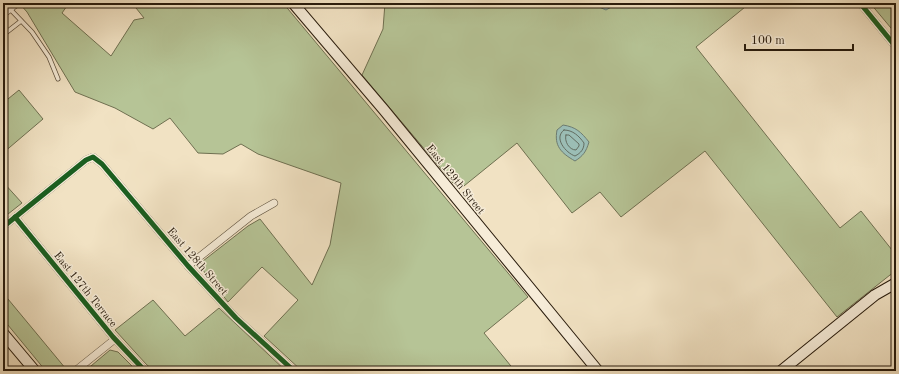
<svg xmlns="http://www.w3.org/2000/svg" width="899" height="374" viewBox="0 0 899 374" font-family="'Old Standard TT',serif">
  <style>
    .green { fill: #b6c496; stroke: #6f7051 }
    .water { fill: #9bbdb5; stroke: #6d7c71 }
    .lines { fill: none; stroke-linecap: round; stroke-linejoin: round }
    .shore { stroke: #626c60; stroke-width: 1 }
    .service-casing { stroke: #5a4d3a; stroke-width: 5 }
    .minor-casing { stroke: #5a4d3a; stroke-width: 8 }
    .secondary-casing { stroke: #281b0c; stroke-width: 12 }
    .service { stroke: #f6ecd8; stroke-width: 3.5 }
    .minor { stroke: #f6ecd8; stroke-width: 7 }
    .secondary { stroke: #f6ecd8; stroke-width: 10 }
    .cycleway-casing { stroke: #f6ecd8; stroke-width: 8 }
    .cycleway { stroke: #1b5e20; stroke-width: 5 }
    .labels { text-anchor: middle; stroke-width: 3; stroke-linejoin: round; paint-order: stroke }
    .street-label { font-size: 11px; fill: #281b0c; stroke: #f6ecd8 }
  </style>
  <rect width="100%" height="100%" fill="#f1e2c3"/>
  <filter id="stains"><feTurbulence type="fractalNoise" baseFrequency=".005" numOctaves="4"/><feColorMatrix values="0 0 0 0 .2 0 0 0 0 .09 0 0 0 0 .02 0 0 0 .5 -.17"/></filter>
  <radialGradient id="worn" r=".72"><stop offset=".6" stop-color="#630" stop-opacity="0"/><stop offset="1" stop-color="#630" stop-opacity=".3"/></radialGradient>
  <!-- green -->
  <g class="green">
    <polygon points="19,3 69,3 62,13 111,56 134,20 144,18 132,3 283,3 528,297 484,333 515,371 302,371 264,336 298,300 262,267 228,302 202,269 203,261 248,226 260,219 312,285 330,245 341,183 258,154 241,144 223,154 198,153 170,118 153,129 115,108 75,92 27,12"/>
    <polygon points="385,3 597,3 599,7 613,6 615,3 750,3 696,47 840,228 861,211 896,255 896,272 890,275 837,317 705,151 621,217 600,192 572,213 517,143 459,190 362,75 383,29"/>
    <polygon points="870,3 896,3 896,34"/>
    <polygon points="19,90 43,119 3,153 3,103"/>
    <polygon points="3,182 22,203 3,218"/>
    <polygon points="3,293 66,369 64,371 47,371 45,370 3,319"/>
    <polygon points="153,300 185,336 219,308 286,371 154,371 146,364 115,330"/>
    <polygon points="110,350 118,352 137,371 85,371"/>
  </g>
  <!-- water -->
  <g class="water">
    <polygon points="597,3 615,3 613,6 606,10 599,7"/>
    <path d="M 563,125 C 576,127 581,132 589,142 C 586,152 583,156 575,161 C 561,153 554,146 557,130 Z"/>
  </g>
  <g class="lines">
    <!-- shore -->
    <g class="shore">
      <path d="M 564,130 C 573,130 579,136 584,143 C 584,149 581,153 575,156 C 566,153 553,138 564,130 Z"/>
      <path d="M 566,135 L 569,135 L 579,144 L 579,146 L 576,150 C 569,150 564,141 566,135 Z"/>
    </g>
    <defs>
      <g id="service">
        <polyline points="10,9 32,32 49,57 58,79"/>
        <polyline points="3,35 21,21"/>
      </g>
      <g id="minor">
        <polyline points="860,3 896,47"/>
        <polyline points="3,14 17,3"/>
        <polyline points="15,217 113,337 145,371"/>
        <polyline points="3,227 86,160 93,157 102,164 188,266 236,318 294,371"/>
        <polyline points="188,266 251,216 274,203"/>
        <polyline points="75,371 115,339"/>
      </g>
      <g id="secondary">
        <polyline points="293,3 384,110 598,371"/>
        <polyline points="3,333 35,371"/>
        <polyline points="781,371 875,295 896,283"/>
      </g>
    </defs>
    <!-- service casing -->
    <use href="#service" class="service-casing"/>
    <!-- minor casing -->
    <use href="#minor" class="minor-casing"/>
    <!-- secondary casing -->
    <use href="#secondary" class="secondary-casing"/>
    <!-- service -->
    <use href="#service" class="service"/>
    <!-- minor -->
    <use href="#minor" class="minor"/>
    <!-- secondary -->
    <use href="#secondary" class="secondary"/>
    <defs>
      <g id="cycleway">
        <polyline points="860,3 896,47"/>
        <polyline points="15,217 113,337 145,371"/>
        <polyline points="3,227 86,160 93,157 102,164 188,266 236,318 294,371"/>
      </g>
    </defs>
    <!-- cycleway casing -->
    <use href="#cycleway" class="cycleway-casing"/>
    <!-- cycleway -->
    <use href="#cycleway" class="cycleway"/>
  </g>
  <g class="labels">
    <!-- street labels -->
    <g class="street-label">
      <text transform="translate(456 179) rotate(51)" y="4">East 129th Street</text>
      <text transform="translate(198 261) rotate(49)" y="4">East 128th Street</text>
      <text transform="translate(86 289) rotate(51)" y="4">East 127th Terrace</text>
    </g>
  </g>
  <!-- margin -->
  <rect width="899" height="374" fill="none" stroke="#f1e2c3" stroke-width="16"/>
  <rect x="4" y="4" width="891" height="366" fill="none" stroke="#281b0c" stroke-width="2"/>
  <rect x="8" y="8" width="883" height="358" fill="none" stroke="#281b0c"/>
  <!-- scale -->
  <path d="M745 44v6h108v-6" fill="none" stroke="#281b0c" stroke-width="2"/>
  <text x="751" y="44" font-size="12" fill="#281b0c" stroke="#f6ecd8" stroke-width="3" paint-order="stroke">100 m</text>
  <rect width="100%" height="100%" filter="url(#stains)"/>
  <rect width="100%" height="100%" fill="url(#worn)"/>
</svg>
